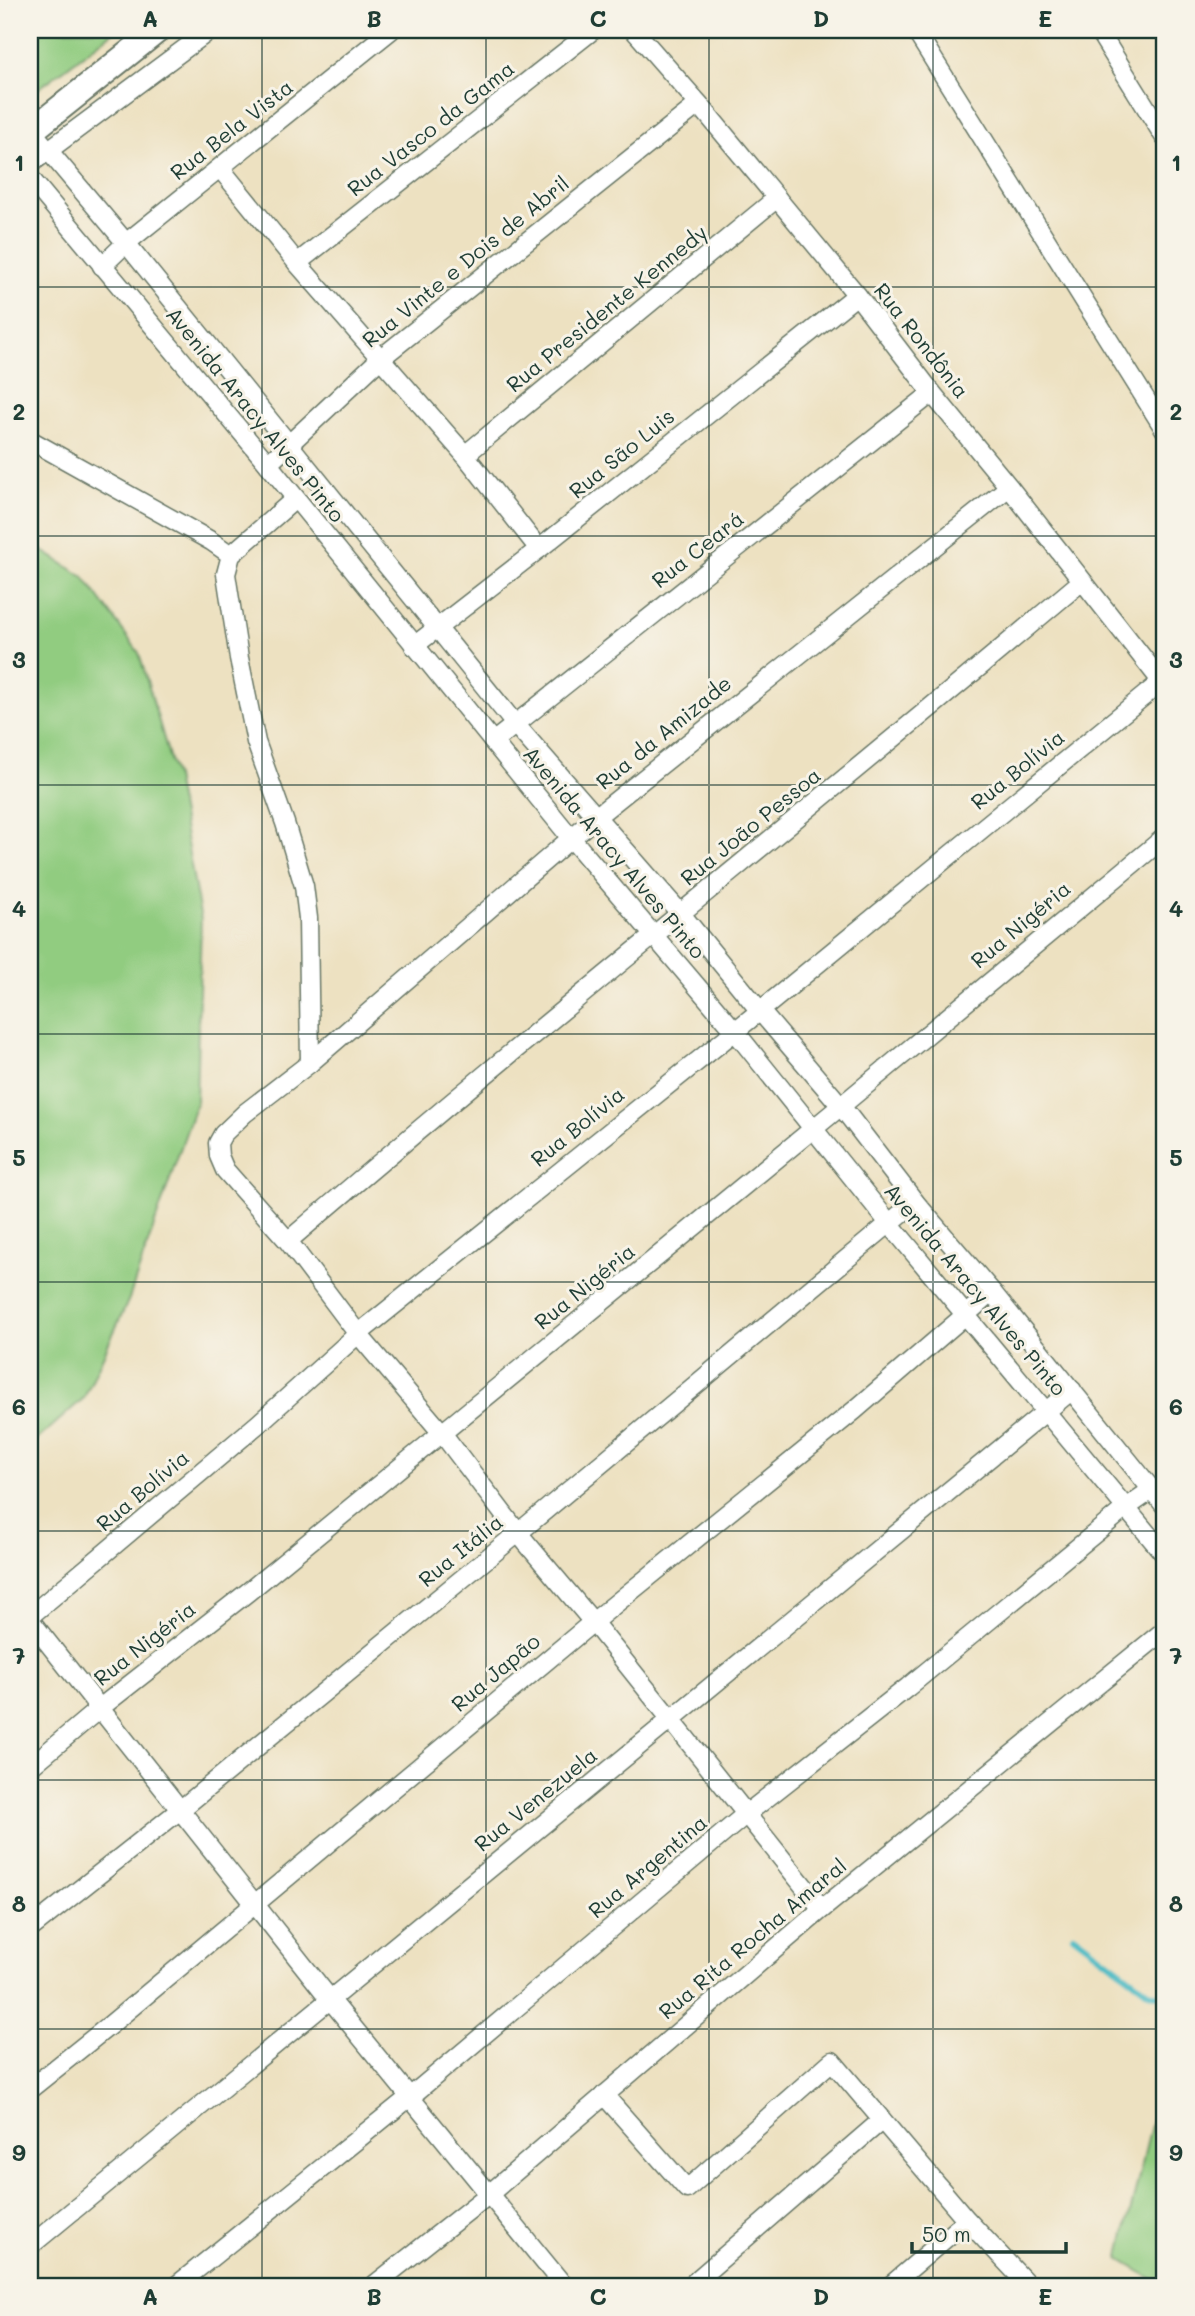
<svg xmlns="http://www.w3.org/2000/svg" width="1195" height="2316" viewBox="0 0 1195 2316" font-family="Mali,sans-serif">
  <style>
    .green { fill: #91cc80; stroke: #58845a; stroke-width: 2 }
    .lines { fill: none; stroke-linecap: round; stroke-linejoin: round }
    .stream { stroke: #4dbbc4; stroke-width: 6 }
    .street-casing { stroke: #677665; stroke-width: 21 }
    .secondary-casing { stroke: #677665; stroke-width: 28 }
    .street { stroke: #fff; stroke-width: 18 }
    .secondary { stroke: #fff; stroke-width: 24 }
    .grid { fill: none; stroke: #1f3d34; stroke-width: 2; stroke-opacity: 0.55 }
    .labels { text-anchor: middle; stroke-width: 6; stroke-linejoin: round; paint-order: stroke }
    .street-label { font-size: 21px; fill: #1f3d34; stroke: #f7f3e8 }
    .neatline { fill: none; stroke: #1f3d34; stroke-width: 2.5 }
    .grid-label { font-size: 23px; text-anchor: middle; font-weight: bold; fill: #1f3d34 }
  </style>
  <rect width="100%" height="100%" fill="#f7f3e8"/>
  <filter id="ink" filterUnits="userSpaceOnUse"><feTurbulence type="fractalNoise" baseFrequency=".0143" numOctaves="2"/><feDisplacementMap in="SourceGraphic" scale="14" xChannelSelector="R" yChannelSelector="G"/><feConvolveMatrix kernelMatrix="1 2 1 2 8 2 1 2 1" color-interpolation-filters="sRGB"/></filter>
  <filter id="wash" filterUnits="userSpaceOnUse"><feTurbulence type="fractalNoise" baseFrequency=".00686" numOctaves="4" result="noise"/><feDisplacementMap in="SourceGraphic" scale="28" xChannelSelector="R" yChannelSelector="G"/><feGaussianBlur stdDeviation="1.57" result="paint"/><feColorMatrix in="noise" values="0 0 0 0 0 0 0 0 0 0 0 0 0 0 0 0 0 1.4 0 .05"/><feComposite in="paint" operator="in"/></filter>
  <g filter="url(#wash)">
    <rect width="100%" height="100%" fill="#ede1c1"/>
    <!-- green -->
    <g class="green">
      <polygon points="30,30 116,30 30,95"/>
      <polygon points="30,543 84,577 139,653 175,777 201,920 196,1103 129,1299 84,1398 30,1446"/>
      <polygon points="1165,2068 1165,2286 1164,2286 1119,2259"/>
    </g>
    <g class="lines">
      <!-- stream -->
      <polyline class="stream" points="1073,1935 1149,1992 1165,1997"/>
    </g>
  </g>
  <g filter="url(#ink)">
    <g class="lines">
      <defs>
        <g id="street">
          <polyline points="634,30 699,104 857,295 932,393 1009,487 1165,686"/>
          <polyline points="915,30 1165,430"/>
          <polyline points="1098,30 1165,138"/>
          <polyline points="32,131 126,243 515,724 681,914 760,1011 841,1106 915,1202 992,1292 1165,1506"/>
          <polyline points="30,164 210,30"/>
          <polyline points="220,168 297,263 465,455 539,549"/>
          <polyline points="30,178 268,464 571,838 734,1030 889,1223 1165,1555"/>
          <polyline points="297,263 593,30"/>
          <polyline points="102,266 126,243 391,30"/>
          <polyline points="30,440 211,541 231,555"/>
          <polyline points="465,455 777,198"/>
          <polyline points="268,464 381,358 699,104"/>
          <polyline points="295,499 231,555 226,574 239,658 256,742 285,823 304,886 308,918 310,1063"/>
          <polyline points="414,646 539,549 857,295"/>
          <polyline points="493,742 932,393"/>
          <path d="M 288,1241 C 549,1017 819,803 1082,581"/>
          <polyline points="30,1616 258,1424 358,1334 760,1011 1161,682"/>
          <polyline points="30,1620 329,1998 564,2286"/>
          <polyline points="30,1767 100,1708 248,1592 841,1106 1165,837"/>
          <polyline points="822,1909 593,1622 518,1533 442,1433 358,1334 288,1241 225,1170 219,1156 218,1143 223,1134 245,1113 310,1063 597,816 1009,487"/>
          <polyline points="30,1929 180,1810 518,1533 915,1202"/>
          <polyline points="30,2089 110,2025 593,1622 855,1410 992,1292"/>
          <polyline points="604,2095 687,2189 832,2061 967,2220 1029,2286"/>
          <polyline points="30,2246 1072,1390"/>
          <polyline points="176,2286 411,2096 745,1815 908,1687 1127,1507 1153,1489"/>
          <polyline points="373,2286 488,2195 822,1909 1165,1630"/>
          <polyline points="690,2286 882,2120"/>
          <polyline points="890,2286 967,2220"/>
        </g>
        <polyline id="secondary" points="30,132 158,30"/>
      </defs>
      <!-- street casing -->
      <use href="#street" class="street-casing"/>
      <!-- secondary casing -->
      <use href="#secondary" class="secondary-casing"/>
      <!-- street -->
      <use href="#street" class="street"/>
      <!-- secondary -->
      <use href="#secondary" class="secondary"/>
    </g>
  </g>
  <!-- grid -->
  <path class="grid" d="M 262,30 L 262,2286M 486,30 L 486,2286M 709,30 L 709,2286M 933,30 L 933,2286M 30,287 L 1165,287M 30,536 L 1165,536M 30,785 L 1165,785M 30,1034 L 1165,1034M 30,1282 L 1165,1282M 30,1531 L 1165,1531M 30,1780 L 1165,1780M 30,2029 L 1165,2029"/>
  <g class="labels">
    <!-- street labels -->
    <g class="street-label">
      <text transform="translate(431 129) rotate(-38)" y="7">Rua Vasco da Gama</text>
      <text transform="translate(232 130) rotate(-38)" y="7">Rua Bela Vista</text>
      <text transform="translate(466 262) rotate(-39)" y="7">Rua Vinte e Dois de Abril</text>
      <text transform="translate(607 309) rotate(-39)" y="7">Rua Presidente Kennedy</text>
      <text transform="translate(921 341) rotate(52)" y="7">Rua Rondônia</text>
      <text transform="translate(255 415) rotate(51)" y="7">Avenida Aracy Alves Pinto</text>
      <text transform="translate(622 454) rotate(-39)" y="7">Rua São Luis</text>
      <text transform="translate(698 550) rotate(-38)" y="7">Rua Ceará</text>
      <text transform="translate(664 733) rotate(-39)" y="7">Rua da Amizade</text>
      <text transform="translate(1018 770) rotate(-39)" y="7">Rua Bolívia</text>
      <text transform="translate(751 827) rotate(-39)" y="7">Rua João Pessoa</text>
      <text transform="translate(614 853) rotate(50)" y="7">Avenida Aracy Alves Pinto</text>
      <text transform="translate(1021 925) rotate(-40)" y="7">Rua Nigéria</text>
      <text transform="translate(578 1127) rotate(-39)" y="7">Rua Bolívia</text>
      <text transform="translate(585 1287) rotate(-39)" y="7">Rua Nigéria</text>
      <text transform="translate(975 1290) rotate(50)" y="7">Avenida Aracy Alves Pinto</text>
      <text transform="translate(143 1491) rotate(-40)" y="7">Rua Bolívia</text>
      <text transform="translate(461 1551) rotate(-39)" y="7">Rua Itália</text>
      <text transform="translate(145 1644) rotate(-38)" y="7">Rua Nigéria</text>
      <text transform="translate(496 1673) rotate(-40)" y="7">Rua Japão</text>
      <text transform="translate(536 1800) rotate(-39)" y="7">Rua Venezuela</text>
      <text transform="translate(648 1867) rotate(-40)" y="7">Rua Argentina</text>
      <text transform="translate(753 1939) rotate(-40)" y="7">Rua Rita Rocha Amaral</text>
    </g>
  </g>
  <!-- margin -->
  <rect width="1195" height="2316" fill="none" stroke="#f7f3e8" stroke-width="77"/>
  <!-- scale -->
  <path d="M912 2242v10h154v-10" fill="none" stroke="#1f3d34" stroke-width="3.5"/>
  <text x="922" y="2242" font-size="21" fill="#1f3d34" stroke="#f7f3e8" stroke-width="5" paint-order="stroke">50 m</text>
  <rect x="38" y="38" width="1118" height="2240" class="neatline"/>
  <g class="grid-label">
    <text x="150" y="27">A</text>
    <text x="374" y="27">B</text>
    <text x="598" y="27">C</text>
    <text x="821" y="27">D</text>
    <text x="1045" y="27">E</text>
    <text x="19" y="171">1</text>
    <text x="1176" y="171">1</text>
    <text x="19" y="420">2</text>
    <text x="1176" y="420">2</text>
    <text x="19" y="668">3</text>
    <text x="1176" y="668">3</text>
    <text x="19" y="917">4</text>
    <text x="1176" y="917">4</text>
    <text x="19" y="1166">5</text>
    <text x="1176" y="1166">5</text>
    <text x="19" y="1415">6</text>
    <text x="1176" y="1415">6</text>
    <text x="19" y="1664">7</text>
    <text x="1176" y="1664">7</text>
    <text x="19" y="1912">8</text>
    <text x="1176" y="1912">8</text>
    <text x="19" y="2161">9</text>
    <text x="1176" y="2161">9</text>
    <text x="150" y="2305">A</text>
    <text x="374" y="2305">B</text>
    <text x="598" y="2305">C</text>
    <text x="821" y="2305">D</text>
    <text x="1045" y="2305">E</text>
  </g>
</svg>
